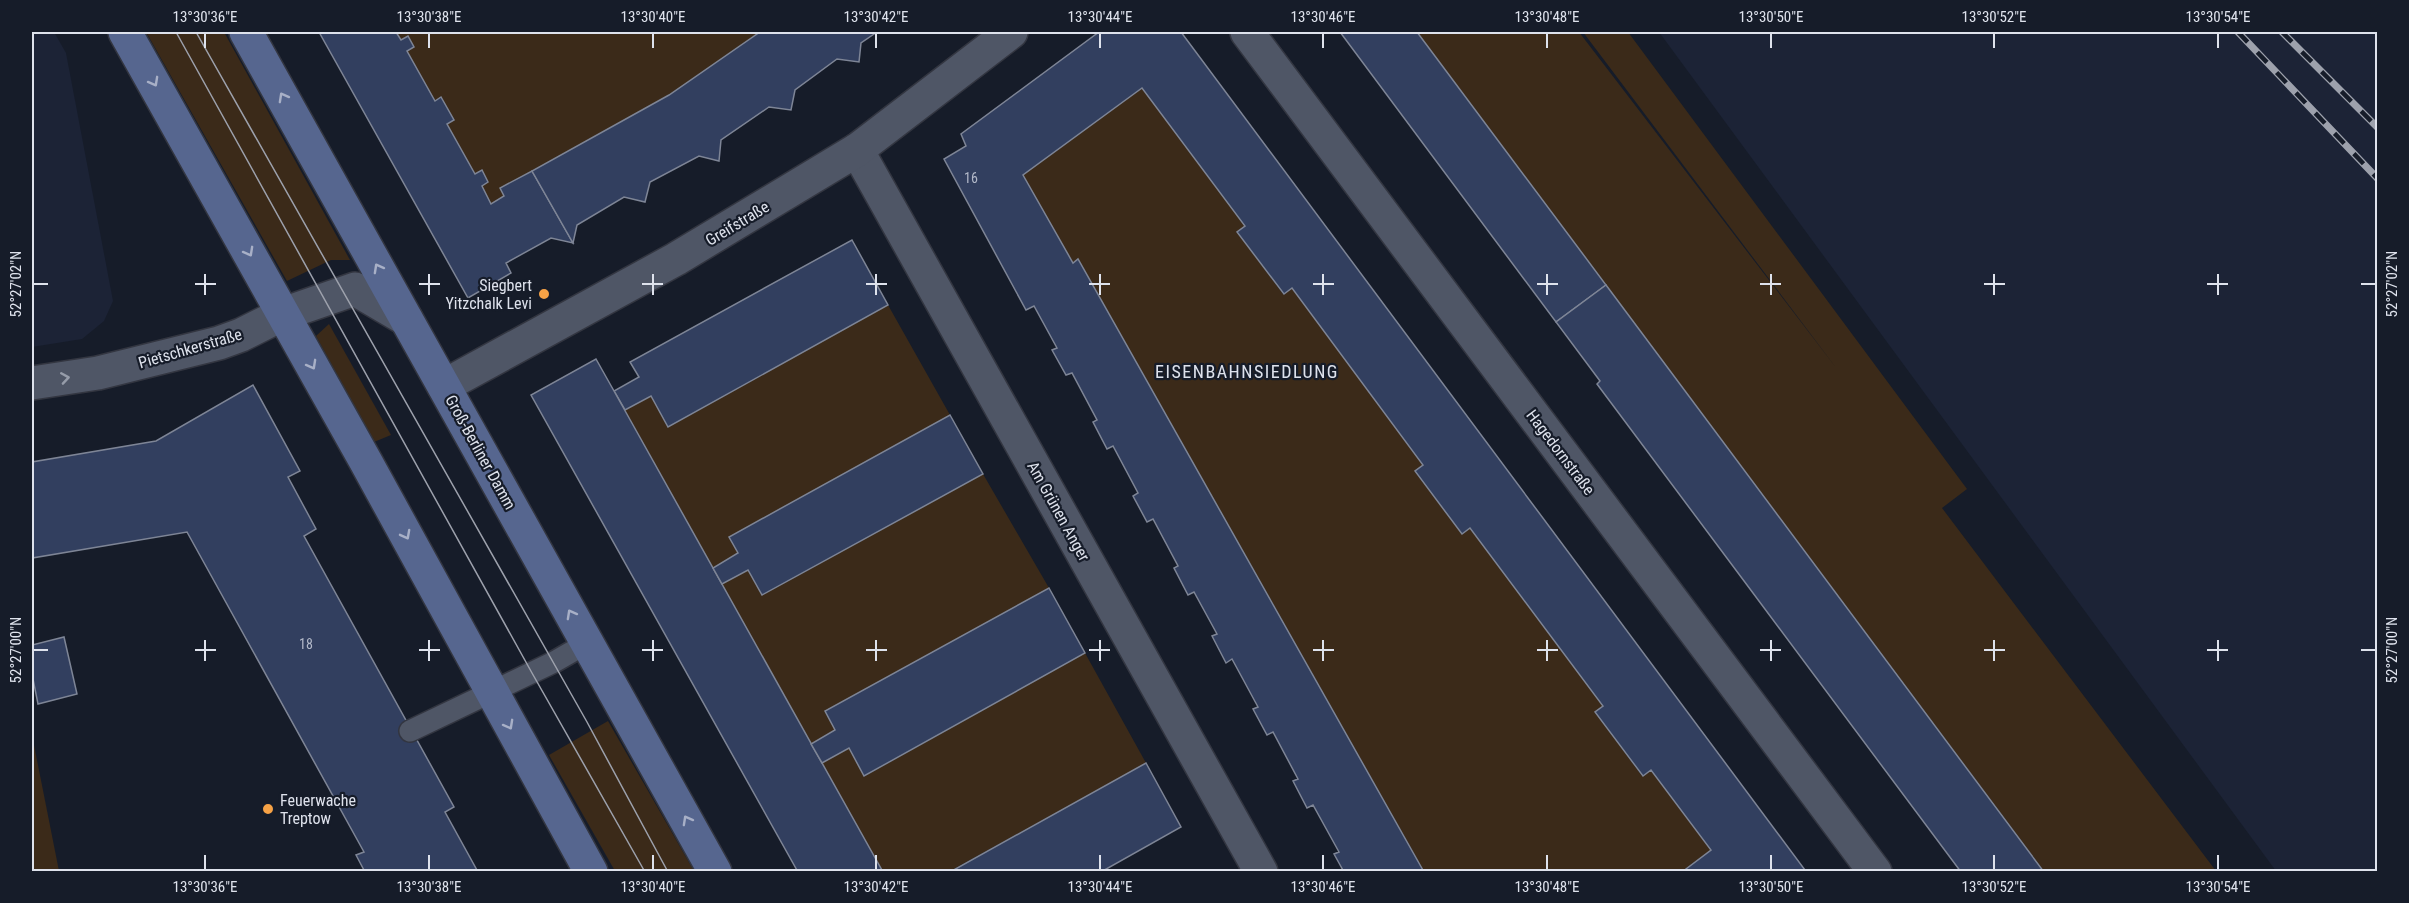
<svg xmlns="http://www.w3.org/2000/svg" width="2409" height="903" viewBox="0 0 2409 903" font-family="'Roboto Condensed',sans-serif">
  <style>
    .built { fill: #1c2336 }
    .green { fill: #3b2a19 }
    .building { fill: #323f5f; stroke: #7e8596; stroke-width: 1.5 }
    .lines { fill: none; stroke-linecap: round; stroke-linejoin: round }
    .lane-casing { stroke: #333641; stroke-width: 24 }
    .street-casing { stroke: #333641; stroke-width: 36 }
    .secondary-casing { stroke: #333641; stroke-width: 36 }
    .lane { stroke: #4f5666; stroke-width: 21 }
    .street { stroke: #4f5666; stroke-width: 33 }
    .secondary { stroke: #56668f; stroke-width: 33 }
    .tram { stroke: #9da1ac; stroke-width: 1.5 }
    .rail-casing { stroke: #9da1ac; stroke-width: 7 }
    .rail { stroke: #161c29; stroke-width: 4.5; stroke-dasharray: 14; stroke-linecap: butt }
    .oneway { stroke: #a8b0c7 }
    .oneway2 { stroke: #969ca9 }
    .ticks { fill: none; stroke: #dee2ec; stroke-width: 2 }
    .poi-dot { fill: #f6a246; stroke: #161c29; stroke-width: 2 }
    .labels { text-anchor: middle; stroke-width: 4.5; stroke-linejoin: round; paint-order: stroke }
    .number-label { font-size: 14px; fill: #b3b9c9 }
    .street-label { font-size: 16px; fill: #dee2ec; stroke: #161c29 }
    .poi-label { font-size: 16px; fill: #dee2ec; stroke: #161c29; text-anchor: end }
    .neighbourhood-label { font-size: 18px; letter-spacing: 1.5px; fill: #dee2ec; stroke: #161c29 }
    .neatline { fill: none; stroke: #dee2ec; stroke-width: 2 }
    .ticks-label { font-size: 15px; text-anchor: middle; fill: #dee2ec }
  </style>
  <rect width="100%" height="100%" fill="#161c29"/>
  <!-- built -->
  <g class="built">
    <polygon points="32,32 54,32 66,53 113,301 104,321 82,339 32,347"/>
    <polygon points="1659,32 2377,32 2377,871 2276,871"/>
  </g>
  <!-- green -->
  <g class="green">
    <polygon points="146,32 224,32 350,260 331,260 287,281"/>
    <polygon points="396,32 760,32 669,95 501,188 504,196 491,204 482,186 488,182 482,170 475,174 447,124 454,119 441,98 435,101 407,51 413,47 408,37 401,40"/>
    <polygon points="1417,32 1579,32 1837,369 1583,32 1628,32 1967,489 1942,508 2216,871 2044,871"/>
    <polygon points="1142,88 1245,226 1237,232 1283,294 1292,288 1423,465 1462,534 1470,528 1603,706 1595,712 1642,776 1651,770 1711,850 1682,871 1424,871 1079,260 1073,263 1023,175"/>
    <polygon points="888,305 950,415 730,537 738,553 713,568 625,410 651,396 668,427"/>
    <polygon points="329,324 391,435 374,442 316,336"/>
    <polygon points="983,474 1049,588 826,711 835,730 811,744 722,584 748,570 762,595"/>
    <polygon points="1085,653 1146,763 950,871 883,872 822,763 849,748 865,776"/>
    <polygon points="608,721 694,871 615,871 549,755"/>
    <polygon points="32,735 59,871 32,871"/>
  </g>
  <!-- building -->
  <g class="building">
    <polygon points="319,32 396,32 401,40 408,36 414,47 407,51 435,101 441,97 454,120 447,124 475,174 482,170 488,182 482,186 491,204 504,196 500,188 532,171 573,243 551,238 506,263 511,273 468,298"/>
    <polygon points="760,32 877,32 861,43 859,62 837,59 795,90 791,110 769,107 721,140 719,161 699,156 650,182 645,202 624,197 577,225 573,243 532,171 669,95"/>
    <polygon points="1099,32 1181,32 1805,870 1802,872 1682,872 1711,850 1651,770 1643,776 1595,712 1603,706 1470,528 1462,534 1415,471 1423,465 1292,288 1284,294 1237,232 1245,226 1142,88 1023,175 1073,263 1078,259 1424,872 1344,872 1334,854 1339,852 1313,805 1307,808 1293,781 1298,779 1273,732 1267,735 1253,709 1258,707 1232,659 1226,663 1212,636 1217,634 1194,592 1188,595 1174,568 1178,566 1153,519 1147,522 1133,496 1138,493 1113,446 1107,449 1093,422 1097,420 1072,373 1066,375 1052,350 1057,348 1034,306 1026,310 944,159 966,146 961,134"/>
    <polygon points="1340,32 1417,32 1606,285 1556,322"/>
    <polygon points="852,240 888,305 668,427 651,396 625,410 614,391 639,377 630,362"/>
    <polygon points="1606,285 2044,872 1961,872 1753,593 1597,384 1600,381 1556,322"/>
    <polygon points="596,359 614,391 883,872 798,872 531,395"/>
    <polygon points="253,385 300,471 288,477 316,529 304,536 454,807 445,812 478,872 365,872 356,855 364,852 187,532 32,558 32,462 156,441"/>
    <polygon points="950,415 983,474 762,595 748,570 722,584 713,568 738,553 729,537"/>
    <polygon points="1049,588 1085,653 864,776 849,748 822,763 811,744 835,730 825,711"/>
    <polygon points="64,637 77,694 38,704 32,674 32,645"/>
    <polygon points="1146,763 1181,827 1101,872 950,872"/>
  </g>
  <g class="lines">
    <defs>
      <polyline id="lane" points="410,731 554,662 587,643"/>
      <g id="street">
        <polyline points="1247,32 1875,872"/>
        <polyline points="857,150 1261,872"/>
        <polyline points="32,383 98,373 219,343 241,335 283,314 355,289 406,319"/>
        <polyline points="444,386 676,259 857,150 1011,32"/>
      </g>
      <g id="secondary">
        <polyline points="125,32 366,462 591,872"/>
        <polyline points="246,32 715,872"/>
      </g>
    </defs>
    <!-- lane casing -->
    <use href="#lane" class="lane-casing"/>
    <!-- street casing -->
    <use href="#street" class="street-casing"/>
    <!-- secondary casing -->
    <use href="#secondary" class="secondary-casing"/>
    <!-- lane -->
    <use href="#lane" class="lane"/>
    <!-- street -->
    <use href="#street" class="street"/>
    <!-- secondary -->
    <use href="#secondary" class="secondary"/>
    <!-- tram -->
    <g class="tram">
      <polyline points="176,32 532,673 645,872"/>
      <polyline points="196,32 587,722 668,872"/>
    </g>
    <defs>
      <g id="rail">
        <polyline points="2238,32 2378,179"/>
        <polyline points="2282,32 2378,128"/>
      </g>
    </defs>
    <!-- rail casing -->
    <use href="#rail" class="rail-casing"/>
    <!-- rail -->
    <use href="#rail" class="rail"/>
  </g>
  <!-- one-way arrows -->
  <defs><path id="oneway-chevron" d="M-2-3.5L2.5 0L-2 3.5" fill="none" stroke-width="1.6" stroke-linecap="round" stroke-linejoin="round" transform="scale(1.5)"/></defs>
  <g class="oneway">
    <use href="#oneway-chevron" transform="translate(154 82) rotate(61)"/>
    <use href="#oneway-chevron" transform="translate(283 97) rotate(-119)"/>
    <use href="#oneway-chevron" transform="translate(249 252) rotate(61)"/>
    <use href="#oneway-chevron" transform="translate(378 268) rotate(-119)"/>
    <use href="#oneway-chevron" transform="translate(312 365) rotate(61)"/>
    <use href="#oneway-chevron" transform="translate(406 535) rotate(62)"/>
    <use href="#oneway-chevron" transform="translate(571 614) rotate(-119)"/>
    <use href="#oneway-chevron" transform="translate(509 725) rotate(61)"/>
    <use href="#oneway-chevron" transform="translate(687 820) rotate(-119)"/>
  </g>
  <use class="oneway2" href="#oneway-chevron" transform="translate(65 378) rotate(-9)"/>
  <!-- ticks -->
  <path class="ticks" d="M 205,33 L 205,48M 429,33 L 429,48M 653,33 L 653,48M 876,33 L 876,48M 1100,33 L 1100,48M 1323,33 L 1323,48M 1547,33 L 1547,48M 1771,33 L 1771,48M 1994,33 L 1994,48M 2218,33 L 2218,48M 205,274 L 205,295M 429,274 L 429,295M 653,274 L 653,295M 876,274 L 876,295M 1100,274 L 1100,295M 1323,274 L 1323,295M 1547,274 L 1547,295M 1771,274 L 1771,295M 1994,274 L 1994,295M 2218,274 L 2218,295M 33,284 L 48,284M 195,284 L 216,284M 419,284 L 440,284M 642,284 L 663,284M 866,284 L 887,284M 1089,284 L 1110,284M 1313,284 L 1334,284M 1537,284 L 1558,284M 1760,284 L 1781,284M 1984,284 L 2005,284M 2207,284 L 2228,284M 2361,284 L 2376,284M 205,640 L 205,661M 429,640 L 429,661M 653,640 L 653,661M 876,640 L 876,661M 1100,640 L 1100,661M 1323,640 L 1323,661M 1547,640 L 1547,661M 1771,640 L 1771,661M 1994,640 L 1994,661M 2218,640 L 2218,661M 33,650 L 48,650M 195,650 L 216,650M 419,650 L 440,650M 642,650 L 663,650M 866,650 L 887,650M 1089,650 L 1110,650M 1313,650 L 1334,650M 1537,650 L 1558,650M 1760,650 L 1781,650M 1984,650 L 2005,650M 2207,650 L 2228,650M 2361,650 L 2376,650M 205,855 L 205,870M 429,855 L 429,870M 653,855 L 653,870M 876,855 L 876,870M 1100,855 L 1100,870M 1323,855 L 1323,870M 1547,855 L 1547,870M 1771,855 L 1771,870M 1994,855 L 1994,870M 2218,855 L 2218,870"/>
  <!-- markers -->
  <g class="poi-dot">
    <circle cx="544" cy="294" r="6"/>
    <circle cx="268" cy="809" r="6"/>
  </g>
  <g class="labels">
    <!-- number labels -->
    <g class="number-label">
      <text x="971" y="183">16</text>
      <text x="306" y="649">18</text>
    </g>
    <!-- street labels -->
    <g class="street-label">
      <text transform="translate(737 223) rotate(-31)" y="6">Greifstraße</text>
      <text transform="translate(190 348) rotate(-16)" y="6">Pietschkerstraße</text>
      <text transform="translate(481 452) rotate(61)" y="6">Groß-Berliner Damm</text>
      <text transform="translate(1561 452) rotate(53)" y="6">Hagedornstraße</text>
      <text transform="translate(1059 511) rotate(61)" y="6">Am Grünen Anger</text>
    </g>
    <!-- poi labels -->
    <g class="poi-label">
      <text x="532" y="291">Siegbert<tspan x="532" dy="18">Yitzchalk Levi</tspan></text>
      <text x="280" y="806" text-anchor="start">Feuerwache<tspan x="280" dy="18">Treptow</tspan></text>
    </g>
    <!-- neighbourhood labels -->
    <g class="neighbourhood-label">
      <text x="1247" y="378">EISENBAHNSIEDLUNG</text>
    </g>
  </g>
  <!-- border -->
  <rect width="2409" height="903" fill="none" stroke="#161c29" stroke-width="66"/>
  <rect x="33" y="33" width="2343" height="837" class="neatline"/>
  <g class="ticks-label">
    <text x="205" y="22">13°30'36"E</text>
    <text x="429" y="22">13°30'38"E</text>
    <text x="653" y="22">13°30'40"E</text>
    <text x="876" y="22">13°30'42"E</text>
    <text x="1100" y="22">13°30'44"E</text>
    <text x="1323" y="22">13°30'46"E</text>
    <text x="1547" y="22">13°30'48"E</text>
    <text x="1771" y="22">13°30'50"E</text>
    <text x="1994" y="22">13°30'52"E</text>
    <text x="2218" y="22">13°30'54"E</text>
    <text transform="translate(16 284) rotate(-90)" y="5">52°27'02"N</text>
    <text transform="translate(2392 284) rotate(-90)" y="5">52°27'02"N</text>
    <text transform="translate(16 650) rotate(-90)" y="5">52°27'00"N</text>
    <text transform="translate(2392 650) rotate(-90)" y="5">52°27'00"N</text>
    <text x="205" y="892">13°30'36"E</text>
    <text x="429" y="892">13°30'38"E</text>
    <text x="653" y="892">13°30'40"E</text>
    <text x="876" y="892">13°30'42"E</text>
    <text x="1100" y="892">13°30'44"E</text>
    <text x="1323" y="892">13°30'46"E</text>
    <text x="1547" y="892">13°30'48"E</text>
    <text x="1771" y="892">13°30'50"E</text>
    <text x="1994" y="892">13°30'52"E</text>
    <text x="2218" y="892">13°30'54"E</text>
  </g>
</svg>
